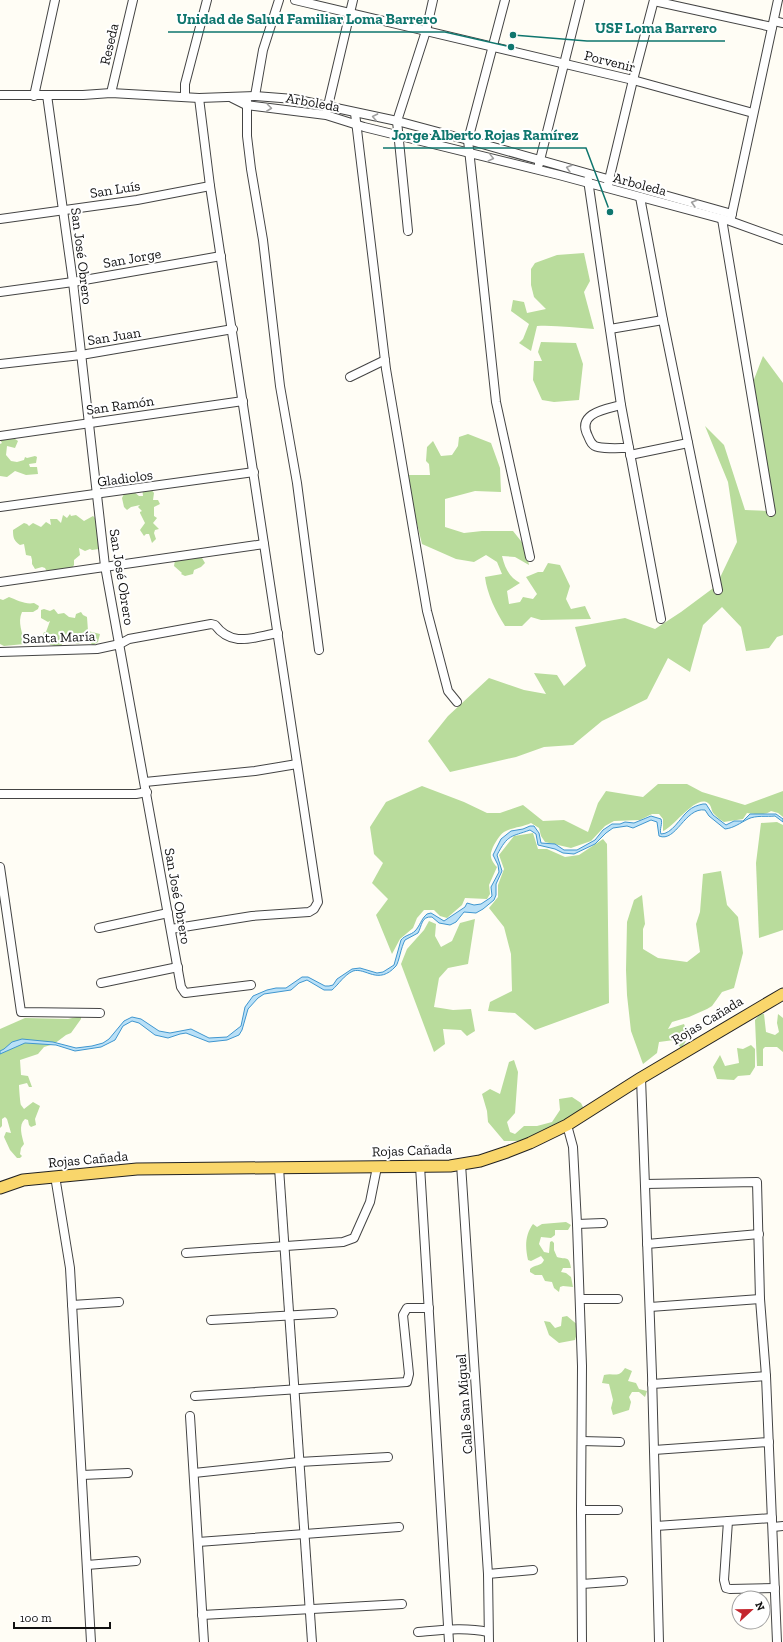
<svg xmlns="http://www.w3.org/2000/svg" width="783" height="1642" viewBox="0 0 783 1642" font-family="'Zilla Slab',serif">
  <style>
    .forest { fill: #b9dc9c }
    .water { fill: #b9e0f7; stroke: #3f96cf }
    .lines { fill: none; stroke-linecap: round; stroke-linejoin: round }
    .minor-casing { stroke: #444; stroke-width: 10 }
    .major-casing { stroke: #222; stroke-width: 13 }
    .minor { stroke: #fff; stroke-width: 8 }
    .major { stroke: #f9d66b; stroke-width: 11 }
    .oneway { stroke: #a0a0a0 }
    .labels { text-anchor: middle; stroke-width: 4; stroke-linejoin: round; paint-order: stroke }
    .street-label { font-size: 14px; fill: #111; stroke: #fff }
    .leader { fill: none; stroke: #0f766e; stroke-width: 1.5 }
    .callout-dot { fill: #0f766e; stroke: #fff; stroke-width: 1.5 }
    .callout-label { font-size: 15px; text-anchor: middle; font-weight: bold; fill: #0f766e; stroke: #fff; stroke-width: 4; stroke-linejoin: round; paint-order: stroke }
  </style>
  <rect width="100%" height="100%" fill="#fffdf5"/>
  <!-- forest -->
  <g class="forest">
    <path d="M 584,253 L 590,281 L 584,292 L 594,329 C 575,328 556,325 537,326 L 531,351 L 519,343 L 523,339 L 529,324 L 511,311 L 513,300 L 524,302 L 527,313 L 546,309 L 534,297 L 531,285 L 531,269 L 535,263 L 557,255 Z"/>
    <polygon points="541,342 576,343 583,364 579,400 554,402 542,400 533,380 534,361 542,361 538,352"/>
    <polygon points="763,356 783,383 783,635 777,637 769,648 746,651 741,627 722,607 703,625 690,672 668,658 647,699 602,721 573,745 544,747 516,757 450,772 428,741 448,716 489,678 524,690 546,694 534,673 557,675 564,686 586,666 575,627 625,618 655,629 681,612 716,586 737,542 728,482 705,426 724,445 745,510 768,511 748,395"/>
    <path d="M 468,434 L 491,443 L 500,468 L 501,492 L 475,491 L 445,499 L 445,527 L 464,533 L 482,531 L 513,531 L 525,546 L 529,565 L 515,557 L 502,556 C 505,568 509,577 520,583 L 507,591 L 509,604 L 520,602 L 523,597 L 533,599 L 537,594 L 526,577 L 538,572 L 543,572 L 548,563 L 560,565 L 570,586 L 566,599 L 571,609 L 585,606 L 591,619 L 541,620 L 531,617 L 522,626 L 505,626 C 496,612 487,594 485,577 L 502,574 L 497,562 L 486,555 L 474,562 L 456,559 L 422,544 L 410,495 L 409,475 L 430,475 L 429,464 L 426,461 L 427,447 L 433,441 L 441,456 L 452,455 L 458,446 L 459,437 Z"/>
    <polygon points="12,437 18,441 15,448 7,446 6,455 11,461 17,462 24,460 25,457 27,458 35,456 37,457 36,463 29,464 30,467 37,467 38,474 26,475 15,471 7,477 0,476 0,444 2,443 0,440 1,438"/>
    <polygon points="142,487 150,488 154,493 153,500 158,500 160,504 154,507 154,516 157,518 153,523 159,529 155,530 154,533 156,539 152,543 149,534 146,534 144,536 140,530 145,523 140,513 140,512 142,511 138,507 140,505 131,507 127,510 124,507 122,498 125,492 134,492 139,496 143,496"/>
    <path d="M 70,514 L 71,516 L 76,515 L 84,521 L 93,516 L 97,520 L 99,549 L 92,550 L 90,549 L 85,551 L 79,548 L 80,555 L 74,560 L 74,565 L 70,571 L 47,572 L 45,568 L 42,567 L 35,569 L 32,564 L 32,560 L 31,556 L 26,555 L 24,544 L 20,545 C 14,541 13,538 13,530 L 24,523 L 27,524 L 29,526 L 33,523 L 41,527 L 46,522 L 51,525 L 50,519 L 57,519 L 61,523 L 63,515 L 67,518 Z"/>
    <polygon points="193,558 202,558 205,563 201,567 194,570 193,574 185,576 181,574 182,573 174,566 175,560"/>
    <path d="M 9,597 C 17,600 26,605 34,603 L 39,606 L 38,609 L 33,612 L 22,612 C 17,623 23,632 24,644 L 4,646 L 0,644 L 0,599 L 3,600 Z"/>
    <polygon points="44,609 50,611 54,609 58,614 64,613 69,617 75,618 76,614 81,612 83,615 87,617 88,631 100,634 98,642 93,645 87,640 78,644 72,642 68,643 63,642 61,646 57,647 46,643 43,635 44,632 46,632 50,621 48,622 41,618 41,610"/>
    <path d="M 658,784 L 687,784 L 702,792 L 745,805 L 783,791 L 783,817 L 778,813 L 771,811 C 765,816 755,814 747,813 L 743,819 L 724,822 C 720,820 717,817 714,814 C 711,811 712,806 708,803 C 696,794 674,827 663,831 L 663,819 L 659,814 L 652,814 L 640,820 L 614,821 L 605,826 L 591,841 L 571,848 L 545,842 L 541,836 L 539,828 L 531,823 C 523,827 513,827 504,832 C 499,835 492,847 491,853 C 490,858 493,863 497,867 L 489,885 L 490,894 L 487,899 L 465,898 L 462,905 L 447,918 L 440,916 L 434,910 L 424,910 L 417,918 L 413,928 L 400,939 L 392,954 L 376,915 L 388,899 L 372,883 L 383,863 L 374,854 L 370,827 L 386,802 L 422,786 L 464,802 L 487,813 L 500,813 L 523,805 L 543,821 L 564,820 L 588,832 L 598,803 L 606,791 L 643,797 Z"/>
    <polygon points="777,822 783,825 783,930 759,938 756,863 761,823"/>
    <polygon points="533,833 538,849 547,849 565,857 579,855 603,839 607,844 609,1003 535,1030 515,1013 488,1011 490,1002 512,991 511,954 504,927 489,908 498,897 498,885 504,869 499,855 514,836"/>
    <path d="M 721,871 L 727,905 L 738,917 L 743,953 L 734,988 L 722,992 L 712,1006 L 707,1009 L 689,1017 L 672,1022 L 668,1029 L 684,1024 C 688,1034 689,1039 681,1048 L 674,1040 L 659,1042 L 657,1053 L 643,1064 L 631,1031 L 627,995 L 626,970 L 627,922 L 634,900 L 642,895 L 645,924 L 643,929 L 643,949 L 658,958 L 687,962 L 700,952 L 696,924 L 700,912 L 703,874 Z"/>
    <polygon points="475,919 468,964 448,968 439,978 434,1007 453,1010 471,1009 475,1031 467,1036 461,1030 443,1029 445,1044 434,1052 401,964 407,949 424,930 429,921 436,924 435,936 441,947 452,941 460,923"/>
    <polygon points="760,1014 764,1014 766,1032 775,1035 779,1032 777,1023 778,1014 783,1018 783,1052 777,1047 765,1047 763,1049 763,1066 757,1066 755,1020"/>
    <path d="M 81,1016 L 81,1019 L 71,1033 L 66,1035 L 54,1044 L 44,1047 L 38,1054 L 20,1060 L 21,1075 L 28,1076 L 32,1087 L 29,1087 L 27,1083 L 19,1085 C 19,1086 20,1102 21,1105 L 24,1109 L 33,1102 L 40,1106 L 35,1119 L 36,1125 L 31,1127 L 29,1125 L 28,1120 L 25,1119 C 18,1125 22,1136 24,1144 L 21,1148 L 20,1154 L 22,1156 L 20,1158 L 17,1158 L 10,1150 L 4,1137 L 6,1132 L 11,1133 L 7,1119 L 5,1117 L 2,1119 L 2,1126 L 0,1128 L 0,1029 L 25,1018 L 68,1019 Z"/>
    <polygon points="751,1045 755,1049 755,1067 750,1075 738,1076 734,1080 717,1079 713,1067 720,1055 725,1066 739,1063 737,1048 743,1049"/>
    <polygon points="514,1060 518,1072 515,1113 507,1122 510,1132 515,1134 524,1126 537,1126 552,1122 560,1110 559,1099 572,1097 581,1103 584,1109 528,1141 504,1141 488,1122 487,1111 482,1094 490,1089 500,1094 509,1062"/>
    <path d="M 566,1222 L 571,1225 L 568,1230 L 555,1230 L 555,1235 L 551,1238 L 541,1237 L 539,1244 L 544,1252 L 549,1253 L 550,1242 L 552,1241 L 554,1243 L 554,1250 L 557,1257 C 566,1260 569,1255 571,1268 L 563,1268 L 561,1272 L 566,1273 L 571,1277 L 573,1287 L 563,1286 L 560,1287 L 559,1292 L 554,1288 L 552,1282 L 545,1281 L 542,1275 L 535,1275 L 530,1272 L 530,1269 C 535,1264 541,1267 544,1260 L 541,1256 L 531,1261 L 528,1260 C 525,1247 525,1235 533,1224 L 537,1227 L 542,1224 Z"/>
    <polygon points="567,1316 579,1326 575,1340 559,1343 549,1335 544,1321 550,1322 555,1328 561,1326 562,1317"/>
    <path d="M 625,1368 L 632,1371 L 628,1381 L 636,1383 L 639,1389 L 647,1391 L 645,1397 L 639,1392 L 632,1392 L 629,1397 L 631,1402 L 629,1410 L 613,1415 L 611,1408 L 613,1400 L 609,1384 L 602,1383 L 604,1375 C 614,1372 618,1379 625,1368 Z"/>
  </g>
  <!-- water -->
  <path class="water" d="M 703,804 L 706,804 L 713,815 L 726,825 L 734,821 L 743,821 L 750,814 L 776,814 L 783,819 L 783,822 L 775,816 C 767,817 756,815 748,819 C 740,823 734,828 725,829 L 709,816 L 705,810 C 685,807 676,843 659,836 L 657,822 L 651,820 L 633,828 L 627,826 L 613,828 L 606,833 L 595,844 L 574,854 L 563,853 L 555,849 L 538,845 L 536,834 L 530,830 C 511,837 508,834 497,855 L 502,871 L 496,884 L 496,895 L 494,900 L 483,909 L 476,913 L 464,912 L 456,922 L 450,925 L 439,923 L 432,917 C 421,916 422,926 418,933 L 405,940 C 401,947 399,962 396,966 C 378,986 366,967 353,971 C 344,975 339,984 332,990 L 324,990 L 307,980 L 299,983 L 291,990 L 264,994 L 258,998 L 248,1009 L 242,1030 L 239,1035 L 227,1040 L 209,1042 L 186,1033 L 180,1034 L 168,1038 L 155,1035 L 139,1023 L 132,1021 L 123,1026 L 115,1040 L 101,1047 L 75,1051 L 56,1045 L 25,1043 L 0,1054 L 0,1051 L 4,1049 L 12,1042 L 22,1039 L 53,1042 L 76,1048 L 92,1046 L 103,1043 L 109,1039 L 124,1021 L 132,1017 L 141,1019 L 159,1031 L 170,1033 L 191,1029 L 209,1038 L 227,1037 L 241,1026 L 245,1007 L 253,996 L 267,990 L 276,988 L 286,988 L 302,977 L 308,977 L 325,986 L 329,986 L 333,985 L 337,979 L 352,969 L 360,968 L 377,973 L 383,972 L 394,965 L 401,940 C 405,935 411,935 415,931 C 420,926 421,919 427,914 L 431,913 L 444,921 L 465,907 L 467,903 L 474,905 L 481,904 L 490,898 L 492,896 L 491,887 L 499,872 L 498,865 L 493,855 L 501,839 L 511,831 L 523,829 L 530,826 L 534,826 L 539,833 L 541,843 L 555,844 L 564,850 L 577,850 L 595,840 L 603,830 L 612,824 L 620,824 L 625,822 L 634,823 L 651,816 L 661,819 C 663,824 659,829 661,834 C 672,834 680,818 688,811 C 692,807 698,805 703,804 Z"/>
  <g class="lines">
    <defs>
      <g id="minor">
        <polyline points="295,0 633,80 753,113"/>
        <polyline points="505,0 468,140 496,402 530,557"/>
        <polyline points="654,1 772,27"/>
        <polyline points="774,21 783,23"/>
        <polyline points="111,93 133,0"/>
        <polyline points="0,95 83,95 111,93 199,98 255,96 294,99 397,121 468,140 732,214"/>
        <polyline points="47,95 73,282 105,566 181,987 185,993 251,985"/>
        <polyline points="34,96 55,0"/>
        <polyline points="255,96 263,50 279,0"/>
        <polyline points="185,97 185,84 207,0"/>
        <polyline points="232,98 246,105 326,115 364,127 559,175 730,221 783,240"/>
        <polyline points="247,101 247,136 251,169 263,240 280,386 297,483 319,650"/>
        <polyline points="327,110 353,0"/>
        <polyline points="355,113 386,369 427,611 448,691 457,702"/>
        <polyline points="539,164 580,0"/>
        <polyline points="588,180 621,405 661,619"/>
        <polyline points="608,184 633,80 654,0"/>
        <polyline points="640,197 663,320 718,590"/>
        <polyline points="731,218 778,0"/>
        <polyline points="0,219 137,200 210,186"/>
        <polyline points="722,219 771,512"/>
        <polyline points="408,231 397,121 426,31 433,0"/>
        <polyline points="0,292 73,282 221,256"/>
        <polyline points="610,329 663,320"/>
        <polyline points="0,364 81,355 233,329"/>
        <polyline points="350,377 385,360"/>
        <path d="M 621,405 C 606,409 576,413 588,436 C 590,441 592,446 598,447 C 607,449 619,448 629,448"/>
        <polyline points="0,436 243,401"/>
        <polyline points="630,455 688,443"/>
        <polyline points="0,507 254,472"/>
        <polyline points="0,582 264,544"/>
        <path d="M 0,652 L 97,649 L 120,644 L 129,639 L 211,624 L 215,625 C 232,648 254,637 278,633"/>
        <polyline points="145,782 255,771 297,764"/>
        <polyline points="0,794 136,794 147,792"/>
        <polyline points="0,867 21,1012 100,1013"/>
        <polyline points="99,928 168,913"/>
        <polyline points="171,929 252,916 309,912 314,909 318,902 210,186 199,98"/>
        <polyline points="101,983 178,967"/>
        <polyline points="641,1078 652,1375 659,1642"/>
        <polyline points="567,1125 573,1147 577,1224 582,1366 581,1510 582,1642"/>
        <polyline points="461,1164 488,1574 489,1642"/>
        <polyline points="420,1166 449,1642"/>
        <polyline points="279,1168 312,1642"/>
        <polyline points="55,1176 70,1268 91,1642"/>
        <polyline points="645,1184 757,1182 760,1299 766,1376 777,1642"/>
        <polyline points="577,1224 603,1223"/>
        <polyline points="647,1244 759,1234"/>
        <polyline points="186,1253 343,1242 354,1238 370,1202 377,1167"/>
        <polyline points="580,1299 618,1299"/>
        <polyline points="72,1305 119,1302"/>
        <polyline points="650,1307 760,1299"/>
        <polyline points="211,1320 333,1313"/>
        <polyline points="652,1384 766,1376"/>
        <polyline points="195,1396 407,1382 409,1374 403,1315 407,1308 429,1308"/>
        <polyline points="190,1416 204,1642"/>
        <polyline points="582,1441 620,1442"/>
        <polyline points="654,1450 769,1442"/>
        <polyline points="194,1473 299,1462 388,1457"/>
        <polyline points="82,1475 128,1473"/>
        <polyline points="581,1510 618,1510"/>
        <polyline points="728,1521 724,1580 726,1588 730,1589 775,1588"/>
        <polyline points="656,1526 772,1518"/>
        <polyline points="773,1527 783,1526"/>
        <polyline points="198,1542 399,1527"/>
        <polyline points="87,1565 136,1561"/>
        <polyline points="488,1574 533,1570"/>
        <polyline points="582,1584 623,1581"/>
        <polyline points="202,1615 402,1604"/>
        <path d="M 418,1632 C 442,1630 465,1627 488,1632"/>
      </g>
      <polyline id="major" points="0,1188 23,1180 137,1169 450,1166 480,1161 507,1152 530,1143 567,1125 641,1078 783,994"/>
    </defs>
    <!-- minor casing -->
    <use href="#minor" class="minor-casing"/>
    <!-- major casing -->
    <use href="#major" class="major-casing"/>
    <!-- minor -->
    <use href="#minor" class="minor"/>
    <!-- major -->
    <use href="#major" class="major"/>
  </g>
  <!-- one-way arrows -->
  <defs><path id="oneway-chevron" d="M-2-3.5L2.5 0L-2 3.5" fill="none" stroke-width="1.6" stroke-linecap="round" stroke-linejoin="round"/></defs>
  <g class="oneway">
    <use href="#oneway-chevron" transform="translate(269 108) rotate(7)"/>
    <use href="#oneway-chevron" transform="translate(375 117) rotate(-169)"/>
    <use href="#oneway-chevron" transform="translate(491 158) rotate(14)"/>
    <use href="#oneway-chevron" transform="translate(569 168) rotate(-164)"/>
    <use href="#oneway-chevron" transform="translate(694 203) rotate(-164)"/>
  </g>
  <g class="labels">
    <!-- street labels -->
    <g class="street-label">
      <text transform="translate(109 44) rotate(-77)" y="5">Reseda</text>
      <text transform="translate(610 61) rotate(14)" y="5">Porvenir</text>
      <text transform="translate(313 102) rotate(10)" y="5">Arboleda</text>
      <text transform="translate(640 184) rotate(15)" y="5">Arboleda</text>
      <text transform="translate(115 189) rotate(-9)" y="5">San Luís</text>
      <text transform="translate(82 256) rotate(83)" y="5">San José Obrero</text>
      <text transform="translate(132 258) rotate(-10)" y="5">San Jorge</text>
      <text transform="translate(114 336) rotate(-9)" y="5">San Juan</text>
      <text transform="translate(120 405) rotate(-8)" y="5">San Ramón</text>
      <text transform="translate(125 478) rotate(-8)" y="5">Gladiolos</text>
      <text transform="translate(122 577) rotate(81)" y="5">San José Obrero</text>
      <text transform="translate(59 637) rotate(-2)" y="5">Santa María</text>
      <text transform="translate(178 896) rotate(80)" y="5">San José Obrero</text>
      <text transform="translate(707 1020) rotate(-31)" y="5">Rojas Cañada</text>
      <text transform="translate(412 1150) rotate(-2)" y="5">Rojas Cañada</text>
      <text transform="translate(88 1159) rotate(-5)" y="5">Rojas Cañada</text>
      <text transform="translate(464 1404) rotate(-94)" y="5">Calle San Miguel</text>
    </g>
  </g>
  <!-- callouts -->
  <path class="leader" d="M511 47L445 32H168M513 35L587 41H725M610 212L586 148H383"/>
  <g class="callout-dot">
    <circle cx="511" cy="47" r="4"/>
    <circle cx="513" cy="35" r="4"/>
    <circle cx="610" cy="212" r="4"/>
  </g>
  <g class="callout-label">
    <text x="307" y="24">Unidad de Salud Familiar Loma Barrero</text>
    <text x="656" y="33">USF Loma Barrero</text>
    <text x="485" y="140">Jorge Alberto Rojas Ramírez</text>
  </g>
  <!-- north arrow -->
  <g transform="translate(751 1610) rotate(68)"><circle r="19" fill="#ffffff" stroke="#a0a0a0"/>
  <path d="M0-3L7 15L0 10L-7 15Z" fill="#c4262e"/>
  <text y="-6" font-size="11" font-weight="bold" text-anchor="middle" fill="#111111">N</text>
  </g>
  <!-- scale -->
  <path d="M14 1622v6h96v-6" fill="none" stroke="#111111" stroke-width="2"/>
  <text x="20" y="1622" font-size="12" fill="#111111" stroke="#ffffff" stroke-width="3" paint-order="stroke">100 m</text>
</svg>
